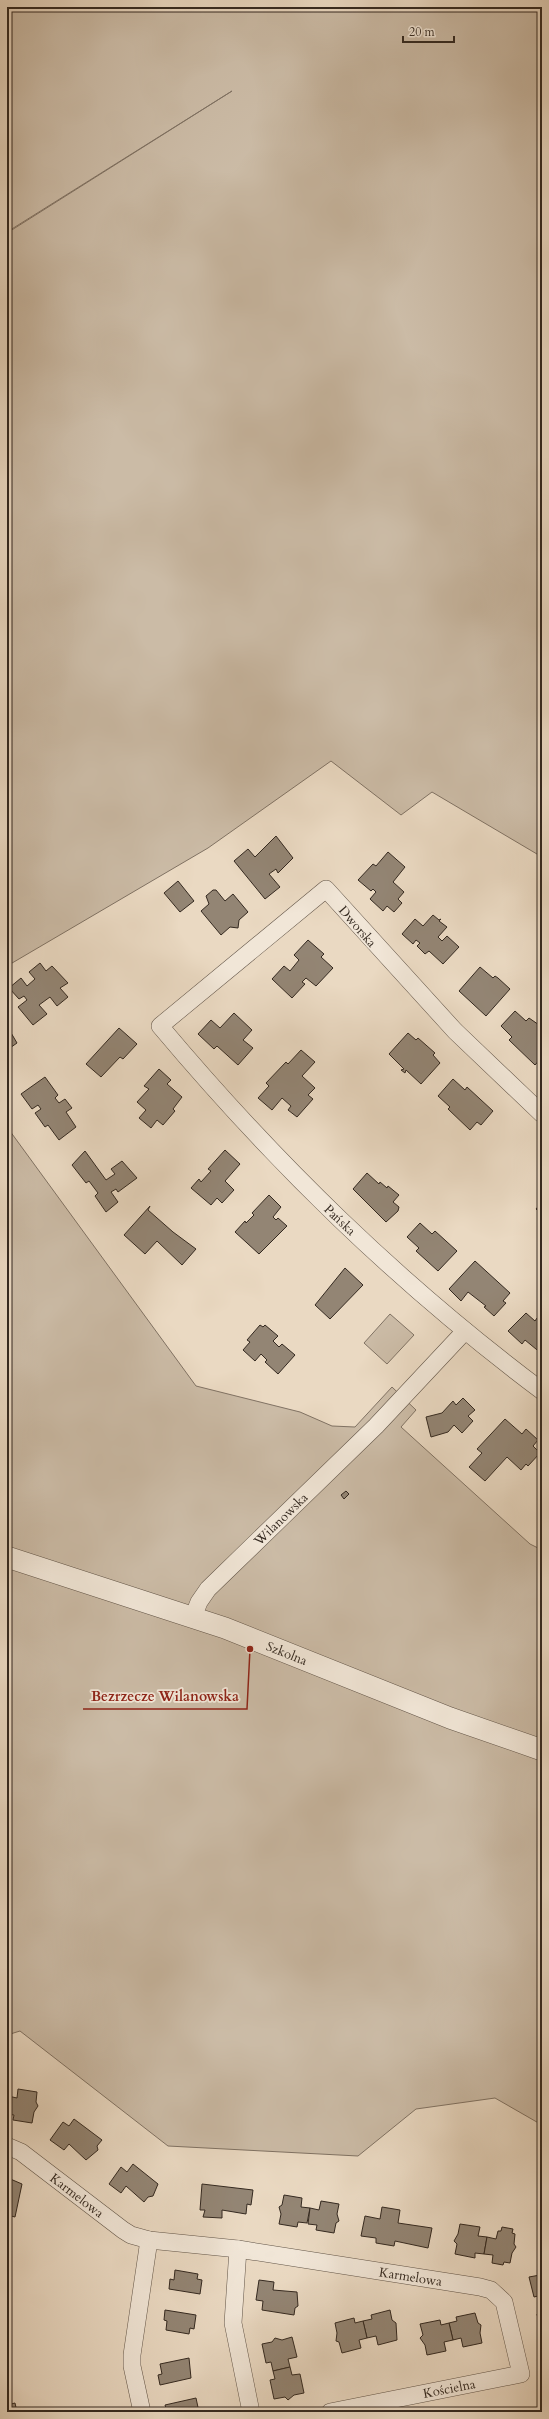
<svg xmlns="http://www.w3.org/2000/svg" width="549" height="2419" viewBox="0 0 549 2419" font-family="Cardo,serif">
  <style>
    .green { fill: #cbbba6; stroke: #807263 }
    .building { fill: #938574; stroke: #342920 }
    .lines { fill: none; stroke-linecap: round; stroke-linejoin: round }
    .minor-casing { stroke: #625548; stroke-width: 18 }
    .tertiary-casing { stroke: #625548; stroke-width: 22 }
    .minor { stroke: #f1e6d7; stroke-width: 17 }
    .tertiary { stroke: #f1e6d7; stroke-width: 21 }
    .labels { text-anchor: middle; stroke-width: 3.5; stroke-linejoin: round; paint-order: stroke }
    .street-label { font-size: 13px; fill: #342920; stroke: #f1e6d7 }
    .leader { fill: none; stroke: #8f2418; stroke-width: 1.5 }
    .callout-dot { fill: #8f2418; stroke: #f1e6d7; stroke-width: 1.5 }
    .callout-label { font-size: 14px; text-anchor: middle; font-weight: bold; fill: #8f2418; stroke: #f1e6d7; stroke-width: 3.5; stroke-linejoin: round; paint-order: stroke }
  </style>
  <rect width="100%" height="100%" fill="#ead9c2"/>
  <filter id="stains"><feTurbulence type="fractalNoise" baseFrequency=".005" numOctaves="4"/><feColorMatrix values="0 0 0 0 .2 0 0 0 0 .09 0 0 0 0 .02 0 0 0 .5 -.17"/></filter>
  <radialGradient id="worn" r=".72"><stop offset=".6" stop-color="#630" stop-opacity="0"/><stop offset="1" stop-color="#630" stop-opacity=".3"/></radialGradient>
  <!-- green -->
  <g class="green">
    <polygon points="7,7 542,7 542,857 432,792 401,815 331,761 208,848 7,966 7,233 232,91 7,232"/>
    <polygon points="7,1127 196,1386 300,1412 332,1426 355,1427 392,1387 416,1410 401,1427 530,1544 542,1550 542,2125 495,2098 416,2109 358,2156 168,2146 20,2031 7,2035"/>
    <polygon points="390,1314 414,1335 387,1364 364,1343"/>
  </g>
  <!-- building -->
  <g class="building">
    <polygon points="276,836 293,858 278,873 276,869 269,874 280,887 265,899 234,861 248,849 255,857"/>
    <polygon points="388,852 405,867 393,882 404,892 398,899 402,903 394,912 387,906 383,911 370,899 376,892 373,889 371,891 358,880 373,864 376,866"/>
    <polygon points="178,881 194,901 180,912 164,893"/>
    <polygon points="213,890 216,890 225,901 233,894 248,912 239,920 238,928 230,927 221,935 201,911 209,904 206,896"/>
    <polygon points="433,915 439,920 441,919 439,921 447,927 438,937 442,941 447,936 459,947 443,964 429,951 425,954 417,946 420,943 416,940 413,944 402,934 415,919 423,926"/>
    <polygon points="308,940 324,954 321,957 333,968 316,986 306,978 302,982 305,984 292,998 272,979 284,966 290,971 299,960 294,955"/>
    <polygon points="40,963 46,971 52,966 68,983 60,988 68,997 57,1006 50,997 39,1005 47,1014 33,1025 18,1007 27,1000 24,996 19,999 9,988 21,978 27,986 35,979 29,972"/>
    <polygon points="480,967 493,978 495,976 498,978 510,989 486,1016 459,991"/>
    <polygon points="515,1011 526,1021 529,1018 542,1027 542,1057 535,1065 509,1040 512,1037 501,1026"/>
    <polygon points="234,1013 252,1030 243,1040 253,1048 238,1065 217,1046 214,1049 198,1034 211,1020 220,1028"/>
    <polygon points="7,1026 17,1043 7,1050"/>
    <polygon points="119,1028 137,1044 123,1059 120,1057 101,1077 86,1064"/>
    <polygon points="408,1033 416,1040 418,1038 435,1053 433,1055 440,1063 421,1084 406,1070 405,1073 401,1070 404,1069 389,1054"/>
    <polygon points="301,1050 315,1062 302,1076 315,1088 308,1095 313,1099 297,1117 288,1110 291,1106 282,1098 272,1110 258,1098 269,1086 266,1083 286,1062 288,1064"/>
    <polygon points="159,1069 171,1080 167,1084 182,1097 173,1109 175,1111 163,1125 157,1120 151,1128 139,1118 146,1110 137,1102 149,1089 144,1086"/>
    <polygon points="45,1077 58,1095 55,1098 59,1103 65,1099 72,1108 66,1112 76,1127 59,1140 48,1125 45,1127 35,1113 41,1109 38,1105 32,1109 21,1094"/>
    <polygon points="453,1079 465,1090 467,1087 493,1111 481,1125 477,1122 470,1130 448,1109 450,1107 438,1096"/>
    <polygon points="225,1150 240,1164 225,1181 234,1190 222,1203 217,1198 211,1205 191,1188 199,1179 201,1182 211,1171 208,1169"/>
    <polygon points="85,1151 106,1180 115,1174 111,1169 122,1161 137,1178 118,1192 116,1189 111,1192 118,1202 106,1212 95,1196 98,1193 89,1181 86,1183 72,1165"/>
    <polygon points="367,1173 379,1184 380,1182 387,1188 388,1186 399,1195 393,1202 399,1207 398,1211 386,1222 353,1189"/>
    <polygon points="269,1195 281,1207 273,1217 276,1220 278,1218 287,1226 259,1254 235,1232 245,1221 246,1223 254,1215 252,1213"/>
    <polygon points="542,1202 542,1215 536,1209"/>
    <polygon points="150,1206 148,1210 173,1232 196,1249 182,1265 157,1241 145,1254 124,1235"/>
    <polygon points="420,1223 432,1234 435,1231 457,1251 438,1271 416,1251 419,1248 407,1237"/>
    <polygon points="475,1261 510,1293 503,1301 506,1303 494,1316 484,1307 486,1306 468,1292 461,1301 449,1289"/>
    <polygon points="345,1268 363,1285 330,1319 315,1305"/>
    <polygon points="526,1313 535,1321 537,1318 542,1321 542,1354 525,1340 522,1344 508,1331"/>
    <polygon points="260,1325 263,1327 265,1325 278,1336 273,1341 279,1347 282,1344 295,1355 278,1374 265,1362 267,1360 261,1354 255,1361 243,1350 250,1342 247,1340"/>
    <polygon points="463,1398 475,1410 468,1416 473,1421 462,1433 454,1425 448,1432 431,1437 426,1417 442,1413 453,1401 456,1405"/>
    <polygon points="505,1419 522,1434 526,1429 538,1440 533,1446 540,1453 528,1466 526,1464 521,1470 507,1457 485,1481 469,1467 482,1453 477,1449"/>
    <polygon points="346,1491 349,1494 344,1499 341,1495"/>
    <polygon points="18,2089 37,2092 36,2102 38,2106 34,2112 32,2123 13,2120 14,2115 7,2114 8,2096 17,2098"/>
    <polygon points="74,2119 102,2140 97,2146 98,2150 86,2160 69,2144 64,2150 50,2140 63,2122 69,2126"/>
    <polygon points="133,2164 158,2184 153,2196 148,2197 144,2202 126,2186 121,2193 109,2184 121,2167 127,2172"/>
    <polygon points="8,2178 22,2184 15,2217 7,2215"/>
    <polygon points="202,2184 253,2190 251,2205 247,2204 246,2214 222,2210 222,2218 203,2217 205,2210 200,2210"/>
    <polygon points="284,2195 302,2198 301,2207 310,2208 307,2223 298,2222 297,2227 279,2224 281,2214 279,2207 282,2205"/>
    <polygon points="321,2201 339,2204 337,2214 339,2221 336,2223 334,2233 316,2230 317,2225 308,2224 310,2208 319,2210"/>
    <polygon points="382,2207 400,2210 398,2223 432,2228 428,2248 395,2241 394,2246 376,2243 376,2238 361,2236 365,2216 380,2219"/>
    <polygon points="460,2224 480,2227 478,2236 487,2237 484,2254 475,2253 475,2258 455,2254 457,2244 454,2241 458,2234"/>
    <polygon points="502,2227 513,2229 512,2233 515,2234 514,2244 516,2247 512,2253 510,2263 504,2262 503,2265 492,2263 493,2255 484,2254 487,2237 496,2239 498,2231 501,2231"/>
    <polygon points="175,2270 198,2274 197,2279 202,2280 200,2294 169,2289 170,2279 174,2280"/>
    <polygon points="542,2272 542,2304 540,2304 538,2296 534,2297 529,2277 540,2275"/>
    <polygon points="259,2280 274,2282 273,2290 297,2292 298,2306 295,2308 294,2315 262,2310 263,2301 256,2300"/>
    <polygon points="165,2310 196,2315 194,2329 190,2328 189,2334 166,2330 167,2321 164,2320"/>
    <polygon points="390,2310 392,2320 396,2323 397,2340 378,2345 376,2336 367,2338 363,2321 372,2319 371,2315"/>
    <polygon points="475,2313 478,2323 481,2325 480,2333 482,2343 463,2347 461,2338 453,2340 449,2323 457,2321 456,2317"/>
    <polygon points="542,2313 542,2333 541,2333 537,2314"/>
    <polygon points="354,2318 355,2323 363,2321 367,2338 359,2340 361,2348 342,2353 339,2342 336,2341 337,2333 335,2323"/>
    <polygon points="440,2320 441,2325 449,2323 453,2340 444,2342 446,2351 427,2355 425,2345 420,2338 423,2335 420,2324"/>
    <polygon points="292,2337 297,2357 288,2359 290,2367 273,2371 271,2362 266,2363 262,2344 272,2342 275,2338 282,2340"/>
    <polygon points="189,2358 191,2378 160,2385 158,2375 162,2374 160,2364"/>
    <polygon points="290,2367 292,2375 300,2374 304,2393 294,2395 288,2400 285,2397 274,2399 270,2380 275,2379 273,2371"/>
    <polygon points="196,2398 199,2412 167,2412 165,2405"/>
    <polygon points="10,2399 11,2404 15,2403 17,2412 7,2412 7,2400"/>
  </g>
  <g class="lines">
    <defs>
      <g id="minor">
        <path id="s1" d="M 542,1114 L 455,1031 L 326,889 L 160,1026 C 276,1164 398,1283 542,1391"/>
        <path id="s2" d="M 193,1617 L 199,1602 L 208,1589 L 376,1426 L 465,1331"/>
        <path id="s3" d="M 7,2146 L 21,2152 L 123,2230 L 131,2235 L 149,2240 L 238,2249 L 480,2287 L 491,2290 L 504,2302 L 521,2374 L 330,2412"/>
        <polyline points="238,2249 233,2323 251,2412"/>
        <polyline points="142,2412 132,2366 132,2355 149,2240"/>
      </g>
      <g id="tertiary">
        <path id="s4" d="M 7,1557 L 225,1628 L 450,1718 L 542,1750"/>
      </g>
    </defs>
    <!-- minor casing -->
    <use href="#minor" class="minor-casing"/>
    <!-- tertiary casing -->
    <use href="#tertiary" class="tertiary-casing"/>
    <!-- minor -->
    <use href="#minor" class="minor"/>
    <!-- tertiary -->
    <use href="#tertiary" class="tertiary"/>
  </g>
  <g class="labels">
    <!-- street labels -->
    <g class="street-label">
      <text transform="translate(358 926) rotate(49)" y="5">Dworska</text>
      <text dy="5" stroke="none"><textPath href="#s1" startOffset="792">Pańska</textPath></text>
      <text dy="5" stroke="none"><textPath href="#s2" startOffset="133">Wilanowska</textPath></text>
      <text dy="5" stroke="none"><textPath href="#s4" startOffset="296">Szkolna</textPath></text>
      <text dy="5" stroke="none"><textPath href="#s3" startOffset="86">Karmelowa</textPath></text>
      <text dy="5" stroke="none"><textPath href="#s3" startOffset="436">Karmelowa</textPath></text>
      <text transform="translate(449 2388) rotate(-11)" y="5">Kościelna</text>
    </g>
  </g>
  <!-- callouts -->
  <path class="leader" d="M250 1649L247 1709H83"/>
  <circle class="callout-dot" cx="250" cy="1649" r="4"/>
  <g class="callout-label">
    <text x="165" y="1701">Bezrzecze Wilanowska</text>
  </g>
  <!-- margin -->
  <rect width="549" height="2419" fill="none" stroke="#ead9c2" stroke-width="24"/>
  <rect x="8" y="8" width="533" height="2403" fill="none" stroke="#342920" stroke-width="2"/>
  <rect x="12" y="12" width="525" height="2395" fill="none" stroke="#342920"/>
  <!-- scale -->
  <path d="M403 36v6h51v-6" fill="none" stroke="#342920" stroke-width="2"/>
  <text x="409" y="36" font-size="12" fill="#342920" stroke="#f1e6d7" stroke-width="3" paint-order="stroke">20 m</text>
  <rect width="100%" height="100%" filter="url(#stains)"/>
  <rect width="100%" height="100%" fill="url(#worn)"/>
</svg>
